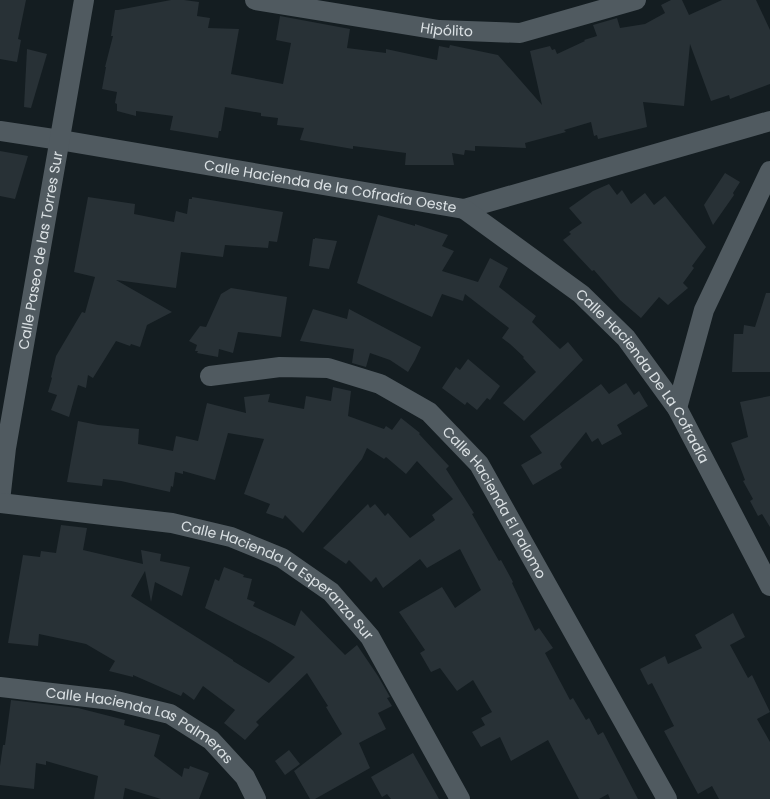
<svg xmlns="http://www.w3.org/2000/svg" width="770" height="799" viewBox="0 0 770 799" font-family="Poppins,sans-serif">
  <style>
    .building { fill: #283136 }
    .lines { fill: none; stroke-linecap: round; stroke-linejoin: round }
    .street { stroke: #505a60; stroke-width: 20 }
    .labels { text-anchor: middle; stroke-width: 4; stroke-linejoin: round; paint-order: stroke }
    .street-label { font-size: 14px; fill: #dbe1e4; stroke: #141d21 }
  </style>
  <rect width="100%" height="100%" fill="#141d21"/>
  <!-- building -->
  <g class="building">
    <polygon points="0,0 26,0 18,39 21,40 17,62 0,59"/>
    <polygon points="171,0 184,0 199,2 197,16 210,18 208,28 239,29 231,74 283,84 291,43 276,40 280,16 350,29 347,48 386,53 386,49 437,60 439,46 449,48 450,45 498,55 542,105 530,51 550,46 552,50 555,49 557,54 585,41 584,40 597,36 593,25 617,18 620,28 645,24 665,13 661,5 671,0 682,0 689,15 722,0 756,0 770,30 770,84 730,99 729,95 711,101 690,44 684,106 643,102 647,127 598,139 597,135 594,136 591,122 564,130 566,132 525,143 526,148 475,146 475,151 465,150 464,155 452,153 454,165 405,165 406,153 353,146 353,149 300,140 304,128 277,125 278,118 261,116 261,113 225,107 221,131 219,131 218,138 170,130 173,116 136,111 136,116 117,111 117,104 115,103 117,92 102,89 106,67 105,67 113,36 111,36 115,10 118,10"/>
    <polygon points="27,49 47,54 31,108 24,107"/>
    <polygon points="0,151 28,156 15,199 0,196"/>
    <polygon points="725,173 740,182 733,193 734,195 713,225 704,205"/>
    <polygon points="609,184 617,195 622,190 631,204 645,193 654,205 665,196 706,247 692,266 694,268 683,283 688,288 668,305 659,297 641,318 620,300 594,270 592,271 563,240 571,234 569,232 582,223 569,208 593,191"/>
    <polygon points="88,197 135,204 134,214 174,222 176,211 187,214 189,199 192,199 192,197 283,212 277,242 269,241 268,248 225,245 223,257 181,252 176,288 116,280 172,312 147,325 140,347 131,344 130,346 116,341 93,378 88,375 86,388 78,385 69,417 51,410 57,395 48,392 52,378 51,377 56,356 82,312 85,313 95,277 74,272"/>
    <polygon points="378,215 415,226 415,224 448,235 442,246 454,251 442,271 478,282 490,258 508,268 499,287 536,316 532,322 560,349 568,342 583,360 524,421 503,403 536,372 523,358 524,357 510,344 502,338 509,328 465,294 463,301 442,294 432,317 357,283"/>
    <polygon points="315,238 337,241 329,269 309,266 313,239 315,239"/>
    <polygon points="231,288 287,297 281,337 238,332 233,353 219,349 218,357 197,353 198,351 195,351 197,345 189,341 200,326 206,327 221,294"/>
    <polygon points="766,293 770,293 770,372 732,372 734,334 743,334 744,325 755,327"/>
    <polygon points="313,309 347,319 349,309 421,347 415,360 408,372 390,360 370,353 366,367 352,363 354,349 300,341"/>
    <polygon points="468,359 500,386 490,400 487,398 477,410 467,402 465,405 442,388 456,367 460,370"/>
    <polygon points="626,383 634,395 639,391 648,406 617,425 622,434 602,445 598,438 592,442 586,432 560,464 562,468 533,485 521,465 542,453 530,436 601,384 609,394"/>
    <polygon points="333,387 351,391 348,416 384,429 386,426 392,430 401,418 420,433 419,434 449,466 446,469 474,513 472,514 499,561 501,560 513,582 512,583 535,631 539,628 553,648 545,653 570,700 573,698 586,720 589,718 598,735 603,732 638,799 610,799 608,794 599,799 579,799 548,740 511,761 500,737 481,747 472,732 485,725 481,718 492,712 473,680 457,691 440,668 431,672 420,653 425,650 399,612 442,587 455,608 481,590 460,549 427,568 420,559 383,588 376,577 371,582 349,560 346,564 323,548 368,504 370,508 375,504 385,516 388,513 410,538 435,520 432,515 453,499 417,461 406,474 386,457 384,459 367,448 362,459 303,533 285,515 283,519 266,513 270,504 244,494 264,439 228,433 215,480 183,471 183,474 175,472 173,487 171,486 170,492 121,481 103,479 102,486 67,482 78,421 98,425 139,429 138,444 173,451 176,436 198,441 207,403 246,413 244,397 270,394 268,402 304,409 306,396 331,401"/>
    <polygon points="770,396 770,527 762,514 758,516 750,501 753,499 743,481 745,480 731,443 748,437 740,402"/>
    <polygon points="61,525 87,528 83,550 143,564 141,550 161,554 160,561 190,567 182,596 155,582 151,602 145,571 131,596 233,660 233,661 269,683 295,657 272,643 205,608 215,579 219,581 224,567 244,575 243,577 252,579 247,599 255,602 253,606 295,626 301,610 345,655 357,645 378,676 390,697 387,698 392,706 378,713 386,729 359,743 370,768 315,799 310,799 294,771 342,734 326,707 328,706 307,673 256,722 259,725 245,740 224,723 235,710 203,686 194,700 183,692 181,696 133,675 133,677 109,671 115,661 86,644 39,634 38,646 8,643 23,555 40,557 41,551 56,553"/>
    <polygon points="733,613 745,637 730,645 748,678 752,675 770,712 757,719 770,742 770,799 719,799 712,786 698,794 664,731 674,726 652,683 648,685 640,669 665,656 668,664 702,648 695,635"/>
    <polygon points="11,700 78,708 125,720 124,725 160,735 154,756 182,777 184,768 189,769 190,766 209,773 199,799 161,799 125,788 123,799 94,799 98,776 46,761 46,765 36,763 34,789 0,785 0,766 3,745 5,745"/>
    <polygon points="289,750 300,764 285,775 275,761"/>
    <polygon points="413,753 439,799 391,799 387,794 382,797 371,777"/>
  </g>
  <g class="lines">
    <!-- street -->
    <g class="street">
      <path id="s1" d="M 255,0 L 439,30 L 520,33 L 636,0"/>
      <path id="s2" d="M 0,131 L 60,140 L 464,209 L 770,121"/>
      <path id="s3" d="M 464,209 L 581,294 L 626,338 L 677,408 L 770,586"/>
      <path id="s4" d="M 210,376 L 280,367 L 328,368 L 380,384 L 429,412 L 479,464 L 667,799"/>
      <polyline points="677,408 704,310 770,171"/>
      <path id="s5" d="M 0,501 L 6,448 L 84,0"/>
      <path id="s6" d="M 0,503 L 172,523 L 231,537 L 282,558 L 331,592 L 370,637 L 460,799"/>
      <path id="s7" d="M 0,687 L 112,700 L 170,714 L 211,740 L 245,777 L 256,799"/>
    </g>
  </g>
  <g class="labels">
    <!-- street labels -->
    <g class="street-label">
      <text dy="5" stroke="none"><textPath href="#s1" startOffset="194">Hipólito</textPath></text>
      <text dy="5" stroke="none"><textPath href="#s2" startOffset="335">Calle Hacienda de la Cofradía Oeste</textPath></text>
      <text dy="5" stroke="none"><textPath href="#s5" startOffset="254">Calle Paseo de las Torres Sur</textPath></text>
      <text dy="5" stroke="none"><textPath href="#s3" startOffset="248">Calle Hacienda De La Cofradía</textPath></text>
      <text dy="5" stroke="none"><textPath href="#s4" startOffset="342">Calle Hacienda El Palomo</textPath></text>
      <text dy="5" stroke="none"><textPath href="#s6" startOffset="296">Calle Hacienda la Esperanza Sur</textPath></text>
      <text dy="5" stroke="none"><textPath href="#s7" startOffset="148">Calle Hacienda Las Palmeras</textPath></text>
    </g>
  </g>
</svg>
